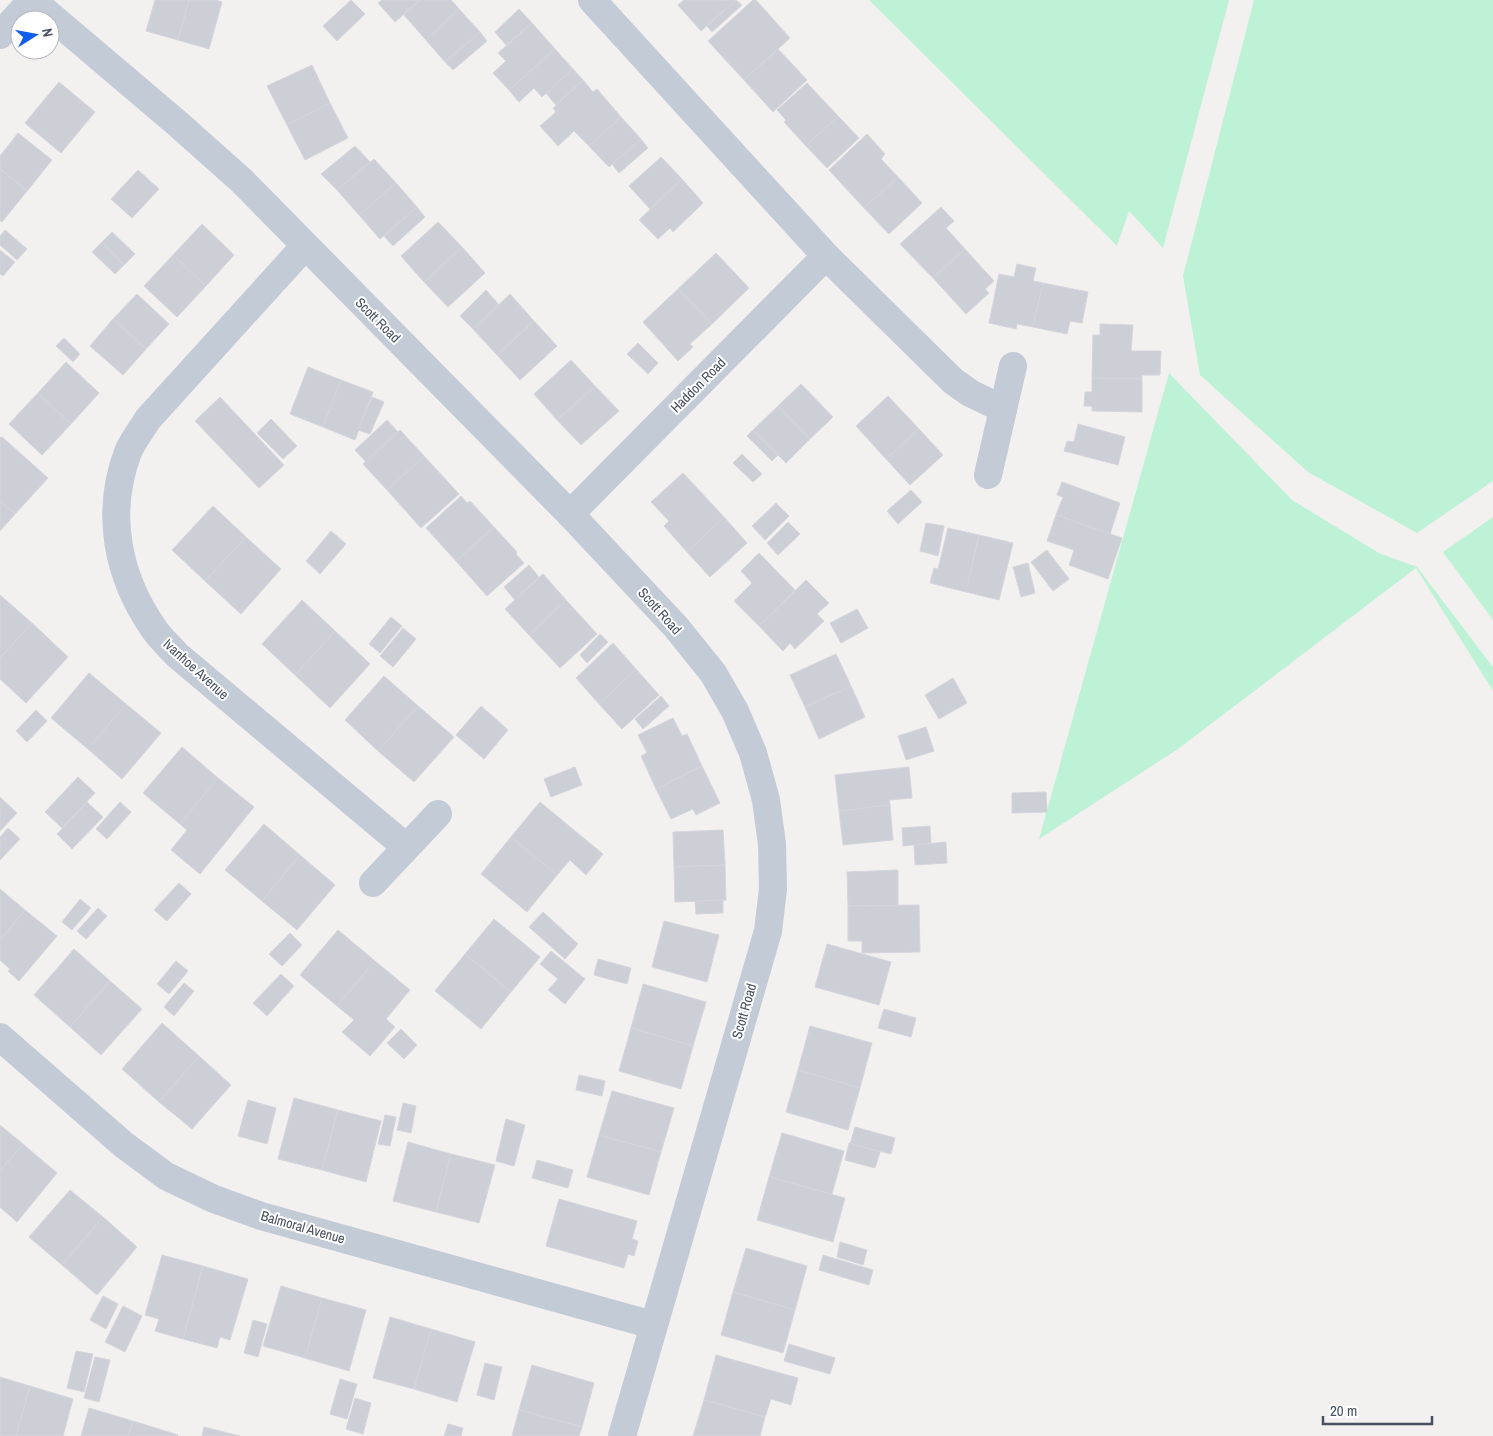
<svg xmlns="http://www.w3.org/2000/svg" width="1493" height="1436" viewBox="0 0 1493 1436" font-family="'Archivo Narrow',sans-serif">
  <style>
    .green { fill: #bdf2d6 }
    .building { fill: #cccfd5; stroke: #d4d6dc }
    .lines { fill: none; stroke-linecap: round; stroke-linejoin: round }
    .street { stroke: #c3cbd6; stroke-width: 28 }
    .labels { text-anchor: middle; stroke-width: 4; stroke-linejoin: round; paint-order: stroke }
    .street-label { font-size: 14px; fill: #47515f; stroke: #fff }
  </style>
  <rect width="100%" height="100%" fill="#f3f0f0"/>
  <!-- green -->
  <g class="green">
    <polygon points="869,0 1229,0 1163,248 1129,211 1117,246"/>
    <polygon points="1254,0 1493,0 1493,481 1417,533 1308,472 1200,375 1183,276"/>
    <polygon points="1169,373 1292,500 1379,553 1417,567 1493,667 1493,691 1416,568 1178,749 1039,839"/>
    <polygon points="1493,517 1493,620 1443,552"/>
  </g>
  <!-- building -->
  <g class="building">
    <polygon points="155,0 189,0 178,40 146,31"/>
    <polygon points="189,0 215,0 222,2 209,49 178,40"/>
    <polygon points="351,0 365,14 337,41 323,26"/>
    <polygon points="382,0 420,0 395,22 378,3"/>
    <polygon points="420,0 451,0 459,9 426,40 404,15"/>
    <polygon points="684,0 736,0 701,31 678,5"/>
    <polygon points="736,0 742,5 712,32 707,26"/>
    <polygon points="753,0 756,0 790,38 744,80 708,41"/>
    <polygon points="459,9 480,32 445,62 426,40"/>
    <polygon points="519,9 532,23 506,45 495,32"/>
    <polygon points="532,23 555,49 509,90 493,73 506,61 498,53"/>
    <polygon points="480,32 487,41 453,70 445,62"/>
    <polygon points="555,49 573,69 542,97 534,88 519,102 509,90"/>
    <polygon points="778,49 807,80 773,112 744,80"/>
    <polygon points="312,65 330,103 287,125 267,86"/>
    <polygon points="573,69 583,80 556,105 546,93"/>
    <polygon points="583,80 593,92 597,89 621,117 589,146 574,131 558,146 540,126 556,112 553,108"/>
    <polygon points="59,82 95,112 61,153 25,123"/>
    <polygon points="807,83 838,116 806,146 784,122 786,120 777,110"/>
    <polygon points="330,103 348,138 305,160 287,125"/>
    <polygon points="838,116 859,138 827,168 806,146"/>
    <polygon points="621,117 641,139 609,167 589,146"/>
    <polygon points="18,133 52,160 27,191 0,169 0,156"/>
    <polygon points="867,134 885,154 881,159 898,177 864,208 829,170"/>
    <polygon points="641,139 648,148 619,173 612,164"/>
    <polygon points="355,146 370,162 337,190 321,174"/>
    <polygon points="661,157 682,179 650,209 629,186"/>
    <polygon points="374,159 396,183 359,215 337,190"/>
    <polygon points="0,169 27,191 2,222 0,221"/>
    <polygon points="138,170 159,189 132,218 111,199"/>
    <polygon points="898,177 922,203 889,234 864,208"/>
    <polygon points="682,179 703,203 673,232 670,228 658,239 639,220"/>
    <polygon points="396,183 417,207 380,239 359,215"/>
    <polygon points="417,207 425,217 393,246 384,236"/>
    <polygon points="941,207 954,221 946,228 965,249 933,278 900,244"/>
    <polygon points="438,222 462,247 424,282 401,256"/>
    <polygon points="202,224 234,255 206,286 173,255"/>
    <polygon points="5,230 27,249 17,260 0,245 0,236"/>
    <polygon points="112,232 135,254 124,265 102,242"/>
    <polygon points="102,242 124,265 115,274 92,252"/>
    <polygon points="462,247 485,273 448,307 424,282"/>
    <polygon points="965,249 994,281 985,289 989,293 966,314 933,278"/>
    <polygon points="0,250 15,262 3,276 0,274"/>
    <polygon points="716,253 749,288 712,324 678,289"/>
    <polygon points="173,255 206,286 177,317 144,286"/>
    <polygon points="1017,264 1036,268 1033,281 1043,283 1033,327 1017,324 1016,329 989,323 999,274 1014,277"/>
    <polygon points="1043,283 1088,292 1082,323 1070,321 1067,334 1033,327"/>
    <polygon points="678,289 712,324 690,344 693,347 678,361 643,322"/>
    <polygon points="486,290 499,305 473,329 460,316"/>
    <polygon points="137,294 169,324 146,349 113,319"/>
    <polygon points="510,294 534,321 497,355 473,329"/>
    <polygon points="113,319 146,349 123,375 90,346"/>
    <polygon points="534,321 557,346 520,380 497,355"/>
    <polygon points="1100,324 1133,325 1131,351 1161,351 1160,375 1142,375 1142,379 1092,378 1093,335 1100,335"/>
    <polygon points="64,338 80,354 73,362 56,346"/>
    <polygon points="638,343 658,363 648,374 627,354"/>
    <polygon points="571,360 595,386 557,420 534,394"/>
    <polygon points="66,362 99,393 71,424 38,393"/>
    <polygon points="308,367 341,380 323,427 290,414"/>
    <polygon points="1092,378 1142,379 1142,412 1092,411 1092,406 1084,406 1085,392 1092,392"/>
    <polygon points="341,380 373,392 355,440 323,427"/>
    <polygon points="801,384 833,417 810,439 778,406"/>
    <polygon points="595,386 619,411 581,445 557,420"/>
    <polygon points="38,393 71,424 42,455 9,424"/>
    <polygon points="888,396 919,429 886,459 856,426"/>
    <polygon points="220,397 284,465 259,488 195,421"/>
    <polygon points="372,397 384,402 370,434 358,430"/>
    <polygon points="778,406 810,439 786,463 753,430"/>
    <polygon points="271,419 297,446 283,459 257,433"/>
    <polygon points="387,420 398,432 366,462 355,450"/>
    <polygon points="1078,424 1125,437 1118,465 1064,451 1067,441 1074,442"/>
    <polygon points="919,429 943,455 910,485 886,459"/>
    <polygon points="400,430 424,456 387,490 363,464"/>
    <polygon points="753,430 778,455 772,461 747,436"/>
    <polygon points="2,437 48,478 15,514 0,501 0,438"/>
    <polygon points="742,454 762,474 753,482 733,463"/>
    <polygon points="424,456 459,494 421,528 387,490"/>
    <polygon points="683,473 724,517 687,552 664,526 669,521 651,502"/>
    <polygon points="1062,482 1120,503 1110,534 1056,515 1063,497 1057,495"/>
    <polygon points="911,490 922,502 898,524 887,511"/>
    <polygon points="461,496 467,503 470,501 494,527 456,561 426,528"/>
    <polygon points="0,501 15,514 0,531"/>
    <polygon points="776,503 789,516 765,540 752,526"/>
    <polygon points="213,506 246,537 205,581 172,550"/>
    <polygon points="1056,515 1122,538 1108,579 1069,565 1074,550 1047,541"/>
    <polygon points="724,517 747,543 710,577 687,552"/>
    <polygon points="788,522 800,534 778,555 767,543"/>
    <polygon points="926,523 944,526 938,556 920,551"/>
    <polygon points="494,527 517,552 516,554 524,563 487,596 456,561"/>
    <polygon points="948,528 979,535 966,592 930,583 934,568 938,569"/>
    <polygon points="331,531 346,544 320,574 306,561"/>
    <polygon points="979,535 1013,543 999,600 966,592"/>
    <polygon points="246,537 281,569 241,614 205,581"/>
    <polygon points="1047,550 1069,579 1053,591 1031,562"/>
    <polygon points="759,553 795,590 759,626 734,601 752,583 741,571"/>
    <polygon points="1028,563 1035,593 1021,597 1013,567"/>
    <polygon points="529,565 539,577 515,600 504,587"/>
    <polygon points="543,574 566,600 529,635 505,609"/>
    <polygon points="806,580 829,603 817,614 824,621 795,649 790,643 783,651 759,626"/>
    <polygon points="0,595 32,623 0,658"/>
    <polygon points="302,600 335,631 295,675 262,644"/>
    <polygon points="566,600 597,634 560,668 529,635"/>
    <polygon points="857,609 868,628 841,643 830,623"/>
    <polygon points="391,617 402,626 380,653 369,644"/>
    <polygon points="32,623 68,657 26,703 0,679 0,658"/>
    <polygon points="403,628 416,639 393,667 380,656"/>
    <polygon points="335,631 370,664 330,708 295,675"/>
    <polygon points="600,634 608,642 587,663 580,655"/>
    <polygon points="613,643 636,669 599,704 576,678"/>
    <polygon points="836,654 851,686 805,707 790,675"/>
    <polygon points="636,669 659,695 622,729 599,704"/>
    <polygon points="89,673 126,704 88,749 51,718"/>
    <polygon points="384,676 418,706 378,751 345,720"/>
    <polygon points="953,678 967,703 939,719 925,695"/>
    <polygon points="851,686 865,717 819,739 805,707"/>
    <polygon points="661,696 669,706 643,729 635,719"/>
    <polygon points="126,704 161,733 122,779 88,749"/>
    <polygon points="418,706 454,737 414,782 378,751"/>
    <polygon points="481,706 508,730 484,759 456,735"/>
    <polygon points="36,710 47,721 27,742 16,731"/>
    <polygon points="673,718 682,736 687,734 702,766 656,789 641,756 647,753 638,735"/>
    <polygon points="926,727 934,751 906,760 898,736"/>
    <polygon points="182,747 218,778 180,824 143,793"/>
    <polygon points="702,766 720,803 696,815 693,809 671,819 656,789"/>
    <polygon points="575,767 582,785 551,797 544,779"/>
    <polygon points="909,767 912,798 889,800 890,805 839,811 835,775"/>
    <polygon points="78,777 95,793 62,828 45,812"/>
    <polygon points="218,778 254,807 200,874 171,850 187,830 180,824"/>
    <polygon points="1046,792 1047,812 1012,813 1012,793"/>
    <polygon points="0,797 17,813 0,831"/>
    <polygon points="87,802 103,817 72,849 57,834"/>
    <polygon points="120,802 131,812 107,839 96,829"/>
    <polygon points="540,802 603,854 586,875 570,860 557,875 511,837"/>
    <polygon points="890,805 893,840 843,845 839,811"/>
    <polygon points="264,824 300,855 262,901 225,870"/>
    <polygon points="930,826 931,843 903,846 902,828"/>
    <polygon points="8,828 20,839 0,860 0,837"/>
    <polygon points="723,830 725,865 674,867 673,832"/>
    <polygon points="511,837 557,875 527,912 481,874"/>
    <polygon points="946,842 947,863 915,865 914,845"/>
    <polygon points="300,855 335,885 297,930 262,901"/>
    <polygon points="725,865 726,900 675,902 674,867"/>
    <polygon points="898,870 898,905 848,906 847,872"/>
    <polygon points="179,883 191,894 167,921 154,910"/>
    <polygon points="0,889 25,910 0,940"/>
    <polygon points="80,899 91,908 72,930 62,922"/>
    <polygon points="723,900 723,913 696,914 695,901"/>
    <polygon points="919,905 920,952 862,953 862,941 848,941 848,906"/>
    <polygon points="98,908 107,916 86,939 77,931"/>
    <polygon points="25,910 57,936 19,981 8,971 10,969 0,960 0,940"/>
    <polygon points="543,912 578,944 565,959 529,927"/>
    <polygon points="494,919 540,957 511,992 465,954"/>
    <polygon points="664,921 719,935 707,982 652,967"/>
    <polygon points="338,930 375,961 337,1006 300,975"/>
    <polygon points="290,933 302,945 282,966 269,954"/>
    <polygon points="827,944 891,962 879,1005 815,987"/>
    <polygon points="74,949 110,981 70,1027 34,995"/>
    <polygon points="551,951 585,979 565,1004 548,990 558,979 540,964"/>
    <polygon points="465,954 511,992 481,1029 435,991"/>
    <polygon points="598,959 631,968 627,984 594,975"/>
    <polygon points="176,961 188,971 169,994 157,984"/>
    <polygon points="375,961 410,990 386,1019 395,1027 370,1056 342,1032 354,1020 337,1006"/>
    <polygon points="281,974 294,986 267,1016 253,1003"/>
    <polygon points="110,981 142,1009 101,1055 70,1027"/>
    <polygon points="184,983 194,991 174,1016 164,1007"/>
    <polygon points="643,984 706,1002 693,1046 631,1028"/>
    <polygon points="884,1009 916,1018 911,1037 878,1028"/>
    <polygon points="162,1023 199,1056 159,1102 122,1069"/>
    <polygon points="810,1026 872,1043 860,1088 798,1070"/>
    <polygon points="631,1028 693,1046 681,1089 619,1071"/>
    <polygon points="401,1029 417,1045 404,1059 387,1043"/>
    <polygon points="199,1056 231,1085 192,1129 159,1102"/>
    <polygon points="798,1070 860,1088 848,1130 786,1112"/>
    <polygon points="579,1075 605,1081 602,1096 576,1090"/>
    <polygon points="612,1091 674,1108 661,1152 599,1135"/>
    <polygon points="294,1098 338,1110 322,1170 278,1159"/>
    <polygon points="248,1100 276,1108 267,1144 238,1136"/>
    <polygon points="403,1103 416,1106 411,1133 397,1130"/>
    <polygon points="338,1110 381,1121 366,1182 322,1170"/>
    <polygon points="385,1115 396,1117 390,1146 378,1144"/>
    <polygon points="506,1119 525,1125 514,1166 496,1161"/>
    <polygon points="0,1125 23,1144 0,1171"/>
    <polygon points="855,1127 895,1138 891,1154 850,1144"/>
    <polygon points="782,1133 844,1151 832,1194 769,1177"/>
    <polygon points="599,1135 661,1152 649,1195 587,1177"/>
    <polygon points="408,1142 451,1154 436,1212 393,1201"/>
    <polygon points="849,1143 880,1152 875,1168 845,1160"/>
    <polygon points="23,1144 57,1173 17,1222 0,1207 0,1171"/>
    <polygon points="451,1154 495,1165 479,1223 436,1212"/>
    <polygon points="537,1160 573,1170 568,1188 532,1178"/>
    <polygon points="769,1177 845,1198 833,1242 757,1220"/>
    <polygon points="70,1190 103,1217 62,1265 29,1237"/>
    <polygon points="559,1199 637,1221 632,1239 638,1241 634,1256 628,1254 624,1268 546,1246"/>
    <polygon points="103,1217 137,1247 97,1295 62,1265"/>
    <polygon points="840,1242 867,1250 863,1265 837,1257"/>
    <polygon points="746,1248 807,1266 795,1310 733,1292"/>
    <polygon points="162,1255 203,1266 183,1339 155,1331 159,1319 145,1315"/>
    <polygon points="823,1255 873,1270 869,1285 819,1270"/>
    <polygon points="203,1266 248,1279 230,1340 220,1337 217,1348 183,1339"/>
    <polygon points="281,1286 322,1298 305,1358 263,1346"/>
    <polygon points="733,1292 795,1310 783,1353 721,1335"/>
    <polygon points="103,1296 118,1304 106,1329 90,1320"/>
    <polygon points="322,1298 366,1310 349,1371 305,1358"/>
    <polygon points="123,1306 142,1316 125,1352 105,1342"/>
    <polygon points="390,1317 431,1329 414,1389 373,1378"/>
    <polygon points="253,1320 267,1324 258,1357 244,1353"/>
    <polygon points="431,1329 475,1342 457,1402 414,1389"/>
    <polygon points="789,1344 835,1358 830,1374 784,1361"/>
    <polygon points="76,1351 93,1354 84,1392 67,1388"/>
    <polygon points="716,1355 798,1378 791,1405 771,1399 765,1417 704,1400"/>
    <polygon points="95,1357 110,1360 99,1402 84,1398"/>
    <polygon points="485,1363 502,1367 494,1400 477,1395"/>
    <polygon points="532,1365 594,1383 582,1427 519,1410"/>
    <polygon points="0,1377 30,1386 16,1436 0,1436"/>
    <polygon points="340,1379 357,1384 347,1419 330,1414"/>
    <polygon points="30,1386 73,1399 63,1436 16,1436"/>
    <polygon points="355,1398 371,1403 363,1434 346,1429"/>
    <polygon points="704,1400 765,1417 760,1436 693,1436"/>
    <polygon points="89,1408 133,1421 128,1436 81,1436"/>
    <polygon points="519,1410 582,1427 579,1436 512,1436"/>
    <polygon points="133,1421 178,1435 177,1436 128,1436"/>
    <polygon points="448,1424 463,1428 461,1436 444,1436"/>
    <polygon points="204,1427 240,1436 202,1436"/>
  </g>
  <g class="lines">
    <!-- street -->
    <g class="street">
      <polyline points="32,0 178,124 242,181 570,514 676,627 713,673 735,711 753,753 766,800 772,844 773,889 768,931 622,1436"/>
      <polyline points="592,0 826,256 953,381 970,393 1003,409"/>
      <polyline points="0,35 32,0"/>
      <path d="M 305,246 L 148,419 C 142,429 133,440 128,452 C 105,513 117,576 154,629 C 160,638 169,646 177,655 L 406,847"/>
      <polyline points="988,475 1013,366"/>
      <polyline points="570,514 826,256"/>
      <polyline points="373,883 438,814"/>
      <polyline points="0,1037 124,1145 166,1176 214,1199 261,1216 653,1325"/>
    </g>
  </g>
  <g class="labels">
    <!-- street labels -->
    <g class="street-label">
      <text transform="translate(378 320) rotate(45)" y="5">Scott Road</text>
      <text transform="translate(698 385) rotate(-45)" y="5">Haddon Road</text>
      <text transform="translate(660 611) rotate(48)" y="5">Scott Road</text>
      <text transform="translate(196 669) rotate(42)" y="5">Ivanhoe Avenue</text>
      <text transform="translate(744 1011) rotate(-74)" y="5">Scott Road</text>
      <text transform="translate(303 1227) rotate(16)" y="5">Balmoral Avenue</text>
    </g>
  </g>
  <!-- north arrow -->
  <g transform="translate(35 35) rotate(79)"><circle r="24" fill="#ffffff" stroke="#b5b9bf"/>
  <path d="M0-4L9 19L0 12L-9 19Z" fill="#105ded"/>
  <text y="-8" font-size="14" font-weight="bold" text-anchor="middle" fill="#47515f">N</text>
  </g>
  <!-- scale -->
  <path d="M1323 1416v8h109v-8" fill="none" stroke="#47515f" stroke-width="2.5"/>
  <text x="1330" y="1416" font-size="15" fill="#47515f" stroke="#ffffff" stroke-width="4" paint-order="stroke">20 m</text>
</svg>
